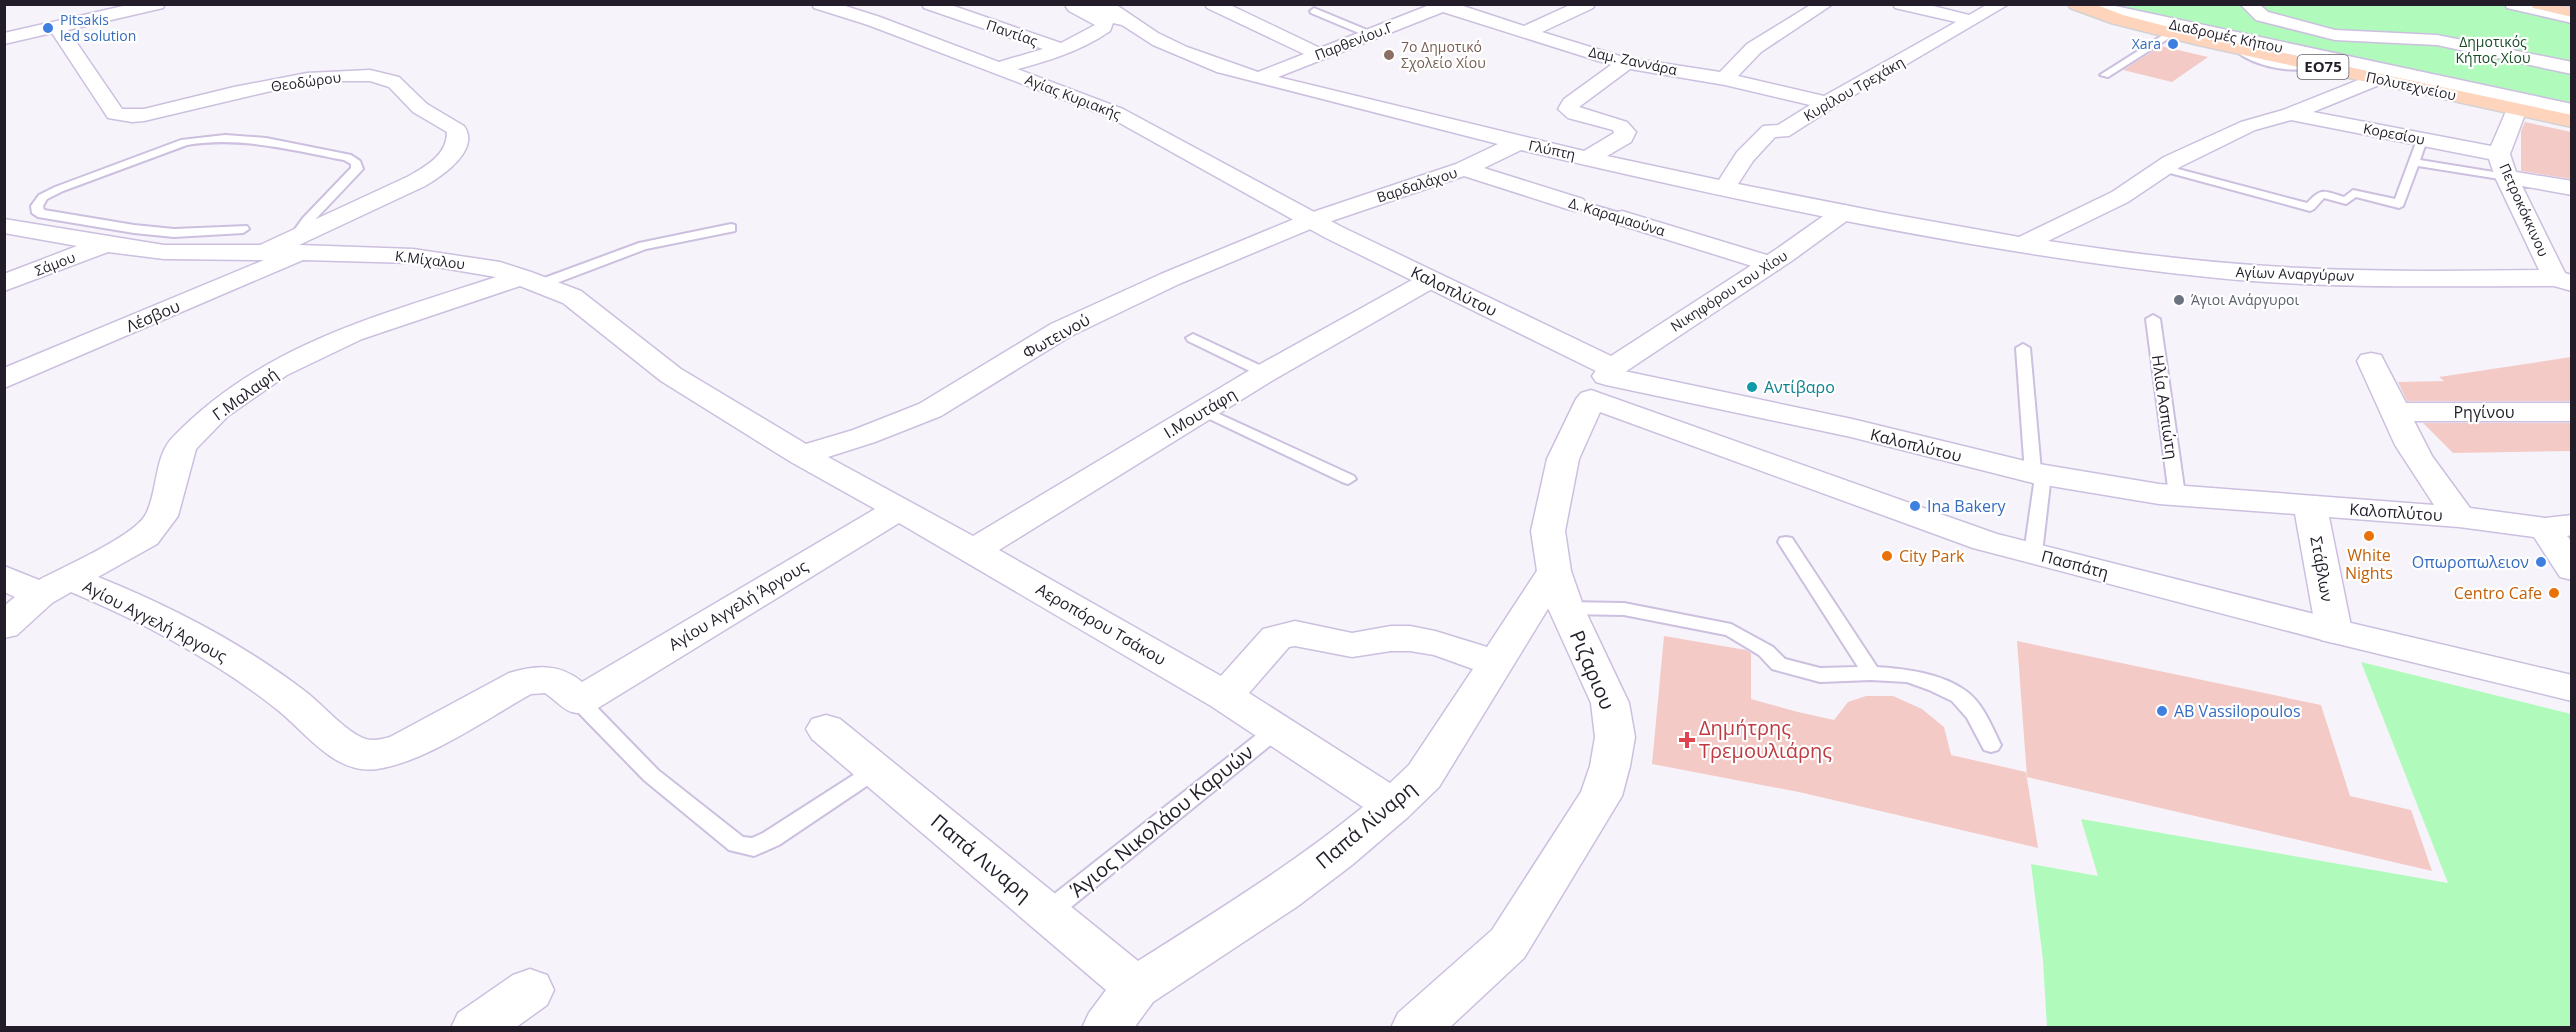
<svg xmlns="http://www.w3.org/2000/svg" width="2576" height="1032" viewBox="0 0 2576 1032" font-family="'Open Sans',sans-serif">
  <style>
    .green { fill: #b0fbbc }
    .building { fill: #f4cac6 }
    .lines { fill: none; stroke-linecap: round; stroke-linejoin: round }
    .lane-casing { stroke: #ccbfdf; stroke-width: 4 }
    .street-casing { stroke: #ccbfdf; stroke-width: 3 }
    .secondary-casing { stroke: #ccbfdf; stroke-width: 3 }
    .primary-casing { stroke: #d3d2d4; stroke-width: 3 }
    .lane { fill: #fff; fill-rule: evenodd }
    .street { fill: #fff; fill-rule: evenodd }
    .secondary { fill: #fff; fill-rule: evenodd }
    .primary { fill: #ffd4bc; fill-rule: evenodd }
    .shop-dot { fill: #3f7fe0; stroke: #fff; stroke-width: 2 }
    .education-dot { fill: #8d6e63; stroke: #fff; stroke-width: 2 }
    .worship-dot { fill: #6b7280; stroke: #fff; stroke-width: 2 }
    .culture-dot { fill: #0f9aa8; stroke: #fff; stroke-width: 2 }
    .food-dot { fill: #e8710a; stroke: #fff; stroke-width: 2 }
    .health-dot { fill: #e0444e; stroke: #fff; stroke-width: 2 }
    .labels { text-anchor: middle; stroke-width: 4.5; stroke-linejoin: round; paint-order: stroke }
    .far-shop-label { font-size: 14px; fill: #366cbe; stroke: #fff; text-anchor: start }
    .far-street-label { font-size: 14px; fill: #221d29; stroke: #fff }
    .far-park-label { font-size: 14px; fill: #194d26; stroke: #fff }
    .far-education-label { font-size: 14px; fill: #785e54; stroke: #fff; text-anchor: start }
    .far-worship-label { font-size: 14px; fill: #5b616d; stroke: #fff; text-anchor: start }
    .shield { fill: #fff; stroke: #646169; stroke-width: 1.5 }
    .shield-label { font-size: 15px; font-weight: bold; fill: #221d29 }
    .street-label { font-size: 16px; fill: #221d29; stroke: #fff }
    .culture-label { font-size: 16px; fill: #0d838f; stroke: #fff; text-anchor: start }
    .shop-label { font-size: 16px; fill: #366cbe; stroke: #fff; text-anchor: start }
    .food-label { font-size: 16px; fill: #c56008; stroke: #fff }
    .near-street-label { font-size: 20px; fill: #221d29; stroke: #fff }
    .near-health-label { font-size: 20px; fill: #be3a42; stroke: #fff; text-anchor: start }
  </style>
  <rect width="100%" height="100%" fill="#f6f4fa"/>
  <!-- green -->
  <g class="green">
    <polygon points="2498,4 2571,21 2571,113 2151,26 2090,5"/>
    <polygon points="2361,662 2571,714 2571,1027 2047,1027 2043,960 2031,864 2098,876 2081,819 2448,883"/>
  </g>
  <!-- building -->
  <g class="building">
    <polygon points="2161,46 2208,57 2172,82 2123,70"/>
    <polygon points="2525,122 2571,132 2571,179 2521,171 2521,131"/>
    <polygon points="2571,357 2571,401 2407,401 2398,382 2444,381 2439,377"/>
    <polygon points="2423,423 2571,423 2571,451 2453,453"/>
    <polygon points="1664,636 1746,650 1751,653 1751,699 1798,712 1834,720 1848,702 1866,696 1893,696 1922,709 1944,727 1951,755 2026,772 2038,848 1799,792 1652,764"/>
    <polygon points="2017,641 2321,705 2350,796 2411,810 2432,871 2027,777"/>
  </g>
  <g class="lines">
    <defs>
      <g id="lane">
        <polygon points="1314,8 1372,32 1374,34 1366,36 1311,13 1310,11"/>
        <polygon points="2171,30 2176,33 2174,35 2108,77 2100,75"/>
        <path d="M 2236,47 L 2242,47 L 2265,60 L 2311,61 L 2316,64 C 2297,77 2252,65 2236,51 Z"/>
        <path d="M 225,135 L 266,138 L 351,155 L 360,161 L 363,169 L 311,224 L 300,239 L 296,240 L 290,236 L 303,218 L 351,168 L 351,164 L 344,160 C 291,150 241,136 187,145 L 63,191 L 47,199 L 43,206 L 44,210 L 134,225 L 174,229 L 247,226 L 249,229 L 243,233 L 174,237 L 134,233 L 38,217 L 32,213 L 31,206 L 39,195 L 55,187 L 181,140 Z"/>
        <path d="M 2422,137 L 2427,140 L 2420,160 L 2506,174 L 2512,177 L 2506,180 L 2418,166 L 2403,206 L 2399,208 L 2356,197 L 2346,204 L 2324,198 L 2314,209 L 2310,211 L 2159,170 L 2157,168 L 2163,165 L 2307,203 C 2322,187 2324,191 2344,197 L 2353,190 L 2395,199 L 2417,140 Z"/>
        <polygon points="1575,200 1626,215 1628,218 1622,222 1571,206 1571,202"/>
        <polygon points="731,224 735,225 735,231 646,249 546,287 536,287 535,284 536,281 639,243"/>
        <polygon points="2153,315 2160,319 2185,495 2177,500 2169,495 2146,319"/>
        <polygon points="1193,334 1270,370 1272,373 1270,376 1260,376 1188,341 1186,338"/>
        <polygon points="2023,344 2030,348 2041,471 2049,472 2051,475 2042,553 2039,557 2027,557 2024,553 2035,477 2027,476 2025,473 2016,348"/>
        <polygon points="1204,407 1354,476 1356,479 1348,484 1342,482 1199,414 1197,411"/>
        <path d="M 1786,537 L 1792,538 L 1877,667 C 1906,669 1941,673 1966,691 C 1983,703 1992,727 2001,745 L 1998,750 L 1991,752 L 1984,750 L 1967,718 L 1952,701 L 1929,690 L 1907,682 L 1871,680 L 1820,682 L 1772,669 L 1759,655 L 1726,635 L 1624,615 L 1566,614 L 1560,612 L 1557,608 L 1560,604 L 1566,602 L 1624,603 L 1731,624 L 1773,647 L 1785,659 L 1820,668 L 1858,667 L 1778,542 L 1780,538 Z"/>
        <polygon points="579,694 586,696 658,770 743,837 752,838 763,833 869,765 876,762 883,765 886,770 883,775 779,845 754,856 729,850 644,780 572,706 569,701 572,696"/>
        <polygon points="1276,723 1283,725 1286,730 1283,735 1055,920 1047,922 1039,920 1036,913 1039,906 1269,725"/>
      </g>
      <g id="street">
        <path d="M 132,4 L 165,4 L 163,8 L 68,30 L 122,109 L 144,109 L 234,87 L 307,73 L 370,70 L 399,77 L 427,104 L 464,126 C 481,150 442,176 425,186 L 299,245 L 413,249 L 500,262 L 531,272 L 581,291 L 681,369 L 806,444 L 853,430 L 919,404 L 1051,324 L 1161,274 L 1304,215 L 1456,164 L 1498,144 L 1217,72 L 1153,45 L 1122,25 L 1113,23 L 1110,31 C 1077,54 1038,64 999,74 L 992,72 L 989,68 L 992,64 L 1043,49 L 924,8 L 922,4 L 948,4 L 1061,43 L 1095,25 L 1069,11 L 1066,7 L 1068,4 L 1115,4 L 1158,33 L 1187,47 L 1258,72 L 1304,54 L 1207,8 L 1205,4 L 1228,4 L 1320,48 L 1427,6 L 1426,4 L 1457,4 L 1524,26 L 1572,4 L 1595,4 L 1593,8 L 1542,32 L 1623,57 L 1720,72 L 1747,44 L 1812,4 L 1833,4 L 1761,52 L 1738,76 L 1824,96 L 1956,22 L 1895,8 L 1893,4 L 1925,4 L 1969,15 L 1988,4 L 2009,4 L 1834,107 L 1789,136 L 1775,137 L 1753,161 L 1738,184 L 1885,213 L 2019,237 L 2112,192 L 2164,157 L 2241,122 L 2283,110 L 2376,73 L 2098,13 L 2092,12 L 2084,4 L 2106,4 L 2572,104 L 2572,116 L 2525,106 L 2527,109 L 2510,154 L 2516,172 L 2572,181 L 2572,195 L 2522,186 L 2565,273 L 2572,275 L 2572,291 L 2554,286 C 2442,286 2329,289 2217,278 C 1983,254 1751,204 1521,150 L 1484,168 L 1583,199 L 1587,204 L 1583,209 L 1575,211 L 1567,209 L 1464,176 L 1320,225 L 1179,284 L 1071,336 L 941,416 L 875,442 L 828,457 L 973,536 L 1255,367 L 1421,275 L 1430,272 L 1439,275 L 1443,280 L 1439,285 L 1275,379 L 999,550 L 1221,676 L 1263,629 L 1295,621 L 1352,633 L 1391,626 L 1410,626 L 1435,631 L 1487,647 L 1542,563 L 1554,560 L 1566,563 L 1571,571 L 1439,787 L 1408,817 L 1352,865 L 1298,906 L 1153,1002 L 1134,1028 L 1082,1028 L 1089,1013 L 1106,990 L 812,739 L 806,729 L 812,719 L 826,715 L 840,719 L 1138,961 C 1215,912 1292,865 1363,807 L 1211,706 L 899,523 L 593,711 C 567,718 564,706 545,693 L 531,694 C 488,718 426,762 377,769 C 336,775 307,734 279,711 C 218,662 143,622 71,592 L 52,603 L 17,635 L 4,638 L 4,606 L 15,597 L 4,592 L 4,566 L 39,580 C 63,567 135,536 146,514 C 158,491 154,456 173,437 C 263,344 377,316 496,277 L 413,263 L 303,260 L 4,388 L 4,368 L 264,260 L 164,259 L 108,252 L 4,291 L 4,274 L 77,246 L 4,233 L 4,219 L 164,245 L 260,245 L 409,176 C 426,166 447,155 447,132 L 413,112 L 389,87 L 370,81 L 341,81 L 271,91 L 144,121 L 132,122 L 108,118 L 52,33 L 4,44 L 4,33 ZM 1443,12 L 1611,65 L 1564,99 L 1558,109 L 1568,118 L 1613,130 L 1614,133 L 1584,151 L 1278,77 ZM 1630,69 L 1725,85 L 1810,105 L 1778,125 L 1763,126 L 1737,152 L 1719,180 L 1607,156 L 1631,142 L 1636,132 L 1627,122 L 1579,107 ZM 2384,75 L 2514,104 L 2507,109 L 2491,146 L 2313,112 L 2384,83 L 2387,79 ZM 2291,120 L 2489,159 L 2495,177 L 2539,270 C 2460,271 2380,272 2302,268 C 2217,264 2132,254 2048,241 L 2128,202 L 2180,167 L 2255,130 ZM 520,286 L 563,303 L 661,381 L 791,462 L 875,509 L 582,682 C 560,663 535,665 509,673 L 390,737 C 382,739 372,742 363,738 C 344,730 323,705 306,692 C 244,644 170,606 98,577 L 157,544 L 178,516 L 196,449 L 228,416 L 287,375 L 362,339 ZM 1295,646 L 1352,657 L 1391,651 L 1410,651 L 1434,655 L 1473,669 L 1409,765 L 1390,783 L 1249,693 L 1289,647 Z"/>
        <polygon points="2240,4 2259,4 2268,12 2335,30 2437,35 2572,62 2572,74 2437,45 2335,40 2256,20"/>
        <polygon points="2505,4 2537,4 2572,13 2572,23 2507,8"/>
        <polygon points="1622,211 1780,259 1784,264 1780,269 1771,272 1614,223 1610,218 1614,213"/>
        <path d="M 2371,353 L 2381,355 L 2406,403 L 2572,403 L 2572,421 L 2414,421 L 2432,456 L 2470,508 L 2545,518 L 2572,515 L 2572,535 L 2567,536 L 2572,542 L 2572,580 L 2560,577 L 2534,537 L 2459,527 L 2329,517 L 2352,631 L 2347,640 L 2334,643 L 2321,640 L 2316,631 L 2295,514 L 2159,504 L 2033,483 L 1851,437 L 1606,385 L 1596,382 L 1592,376 C 1601,363 1606,358 1622,362 L 1626,368 L 1624,371 L 1852,419 L 2033,463 L 2159,484 L 2434,505 L 2395,445 L 2357,361 L 2361,355 Z"/>
        <polygon points="530,969 547,975 554,990 547,1005 515,1028 451,1028 458,1013 513,975"/>
      </g>
      <g id="secondary">
        <polygon points="812,4 839,4 880,17 1123,109 1342,227 1611,356 1775,250 1836,207 1844,205 1852,207 1856,212 1852,217 1793,260 1622,374 1612,377 1602,374 1324,237 1109,117 868,25 814,8"/>
        <polygon points="1591,390 1997,534 2334,619 2572,675 2572,701 2334,643 1973,548 1600,412 1579,459 1565,531 1571,571 1584,608 1629,703 1635,737 1630,766 1622,796 1524,958 1449,1028 1391,1028 1398,1013 1492,930 1581,792 1590,766 1595,737 1591,703 1548,608 1537,571 1531,531 1547,459 1576,399 1581,393"/>
      </g>
      <g id="primary">
        <polygon points="2068,4 2094,4 2123,15 2199,35 2572,115 2572,127 2198,45 2111,23 2070,8"/>
        <polygon points="2531,4 2572,7 2572,17 2533,8"/>
      </g>
    </defs>
    <!-- lane casing -->
    <use href="#lane" class="lane-casing"/>
    <!-- street casing -->
    <use href="#street" class="street-casing"/>
    <!-- secondary casing -->
    <use href="#secondary" class="secondary-casing"/>
    <!-- primary casing -->
    <use href="#primary" class="primary-casing"/>
    <!-- lane -->
    <use href="#lane" class="lane"/>
    <!-- street -->
    <use href="#street" class="street"/>
    <!-- secondary -->
    <use href="#secondary" class="secondary"/>
    <!-- primary -->
    <use href="#primary" class="primary"/>
  </g>
  <!-- markers -->
  <g class="shop-dot">
    <circle cx="48" cy="28" r="6"/>
    <circle cx="2173" cy="44" r="6"/>
    <circle cx="1915" cy="506" r="6"/>
    <circle cx="2541" cy="562" r="6"/>
    <circle cx="2162" cy="711" r="6"/>
  </g>
  <circle class="education-dot" cx="1389" cy="55" r="6"/>
  <circle class="worship-dot" cx="2179" cy="300" r="6"/>
  <circle class="culture-dot" cx="1752" cy="387" r="6"/>
  <g class="food-dot">
    <circle cx="2369" cy="536" r="6"/>
    <circle cx="1887" cy="556" r="6"/>
    <circle cx="2554" cy="593" r="6"/>
  </g>
  <path class="health-dot" d="M1684 731h6v6h6v6h-6v6h-6v-6h-6v-6h6z"/>
  <g class="labels">
    <!-- far-shop labels -->
    <g class="far-shop-label">
      <text x="60" y="25">Pitsakis<tspan x="60" dy="16">led solution</tspan></text>
      <text x="2161" y="49" text-anchor="end">Xara</text>
    </g>
    <!-- far-street labels -->
    <g class="far-street-label">
      <text transform="translate(1012 33) rotate(19)" y="5">Παντίας</text>
      <text transform="translate(2226 36) rotate(12)" y="5">Διαδρομές Κήπου</text>
      <text transform="translate(1354 41) rotate(-21)" y="5">Παρθενίου.Γ</text>
      <text transform="translate(1633 61) rotate(12)" y="5">Δαμ. Ζαννάρα</text>
      <text transform="translate(306 82) rotate(-8)" y="5">Θεοδώρου</text>
      <text transform="translate(2411 86) rotate(12)" y="5">Πολυτεχνείου</text>
      <text transform="translate(1854 89) rotate(-30)" y="5">Κυρίλου Τρεχάκη</text>
      <text transform="translate(1073 97) rotate(21)" y="5">Αγίας Κυριακής</text>
      <text transform="translate(2394 134) rotate(11)" y="5">Κορεσίου</text>
      <text transform="translate(1552 150) rotate(12)" y="5">Γλύπτη</text>
      <text transform="translate(1417 185) rotate(-18)" y="5">Βαρδαλάχου</text>
      <text transform="translate(2524 210) rotate(66)" y="5">Πετροκόκκινου</text>
      <text transform="translate(1617 217) rotate(17)" y="5">Δ. Καραμαούνα</text>
      <text transform="translate(430 260) rotate(7)" y="5">Κ.Μίχαλου</text>
      <text transform="translate(55 264) rotate(-21)" y="5">Σάμου</text>
      <text transform="translate(2295 274) rotate(2)" y="5">Αγίων Αναργύρων</text>
      <text transform="translate(1729 291) rotate(-33)" y="5">Νικηφόρου του Χίου</text>
    </g>
    <!-- far-park labels -->
    <g class="far-park-label">
      <text x="2493" y="47">Δημοτικός<tspan x="2493" dy="16">Κήπος Χίου</tspan></text>
    </g>
    <!-- far-education labels -->
    <g class="far-education-label">
      <text x="1401" y="52">7ο Δημοτικό<tspan x="1401" dy="16">Σχολείο Χίου</tspan></text>
    </g>
    <!-- far-worship labels -->
    <g class="far-worship-label">
      <text x="2191" y="305">Άγιοι Ανάργυροι</text>
    </g>
    <!-- shield labels -->
    <rect class="shield" x="2297.5" y="55" width="51" height="24" rx="4.5"/>
    <g class="shield-label">
      <text x="2323" y="72">ΕΟ75</text>
    </g>
    <!-- street labels -->
    <g class="street-label">
      <text transform="translate(1454 291) rotate(26)" y="6">Καλοπλύτου</text>
      <text transform="translate(153 316) rotate(-23)" y="6">Λέσβου</text>
      <text transform="translate(1056 336) rotate(-29)" y="6">Φωτεινού</text>
      <text transform="translate(245 394) rotate(-36)" y="6">Γ.Μαλαφή</text>
      <text transform="translate(2165 407) rotate(82)" y="6">Ηλία Ασπιώτη</text>
      <text x="2484" y="418">Ρηγίνου</text>
      <text transform="translate(1200 413) rotate(-31)" y="6">Ι.Μουτάφη</text>
      <text transform="translate(1916 445) rotate(14)" y="6">Καλοπλύτου</text>
      <text transform="translate(2396 512) rotate(4)" y="6">Καλοπλύτου</text>
      <text transform="translate(2075 564) rotate(15)" y="6">Πασπάτη</text>
      <text transform="translate(2322 569) rotate(80)" y="6">Στάβλων</text>
      <text transform="translate(738 605) rotate(-31)" y="6">Αγίου Αγγελή Άργους</text>
      <text transform="translate(155 621) rotate(27)" y="6">Αγίου Αγγελή Άργους</text>
      <text transform="translate(1101 624) rotate(30)" y="6">Αεροπόρου Τσάκου</text>
    </g>
    <!-- culture labels -->
    <g class="culture-label">
      <text x="1764" y="393">Αντίβαρο</text>
    </g>
    <!-- shop labels -->
    <g class="shop-label">
      <text x="1927" y="512">Ina Bakery</text>
      <text x="2529" y="568" text-anchor="end">Οπωροπωλειον</text>
      <text x="2174" y="717">AB Vassilopoulos</text>
    </g>
    <!-- food labels -->
    <g class="food-label">
      <text x="2369" y="561">White<tspan x="2369" dy="18">Nights</tspan></text>
      <text x="1899" y="562" text-anchor="start">City Park</text>
      <text x="2542" y="599" text-anchor="end">Centro Cafe</text>
    </g>
    <!-- near-street labels -->
    <g class="near-street-label">
      <text transform="translate(1592 670) rotate(67)" y="7">Ριζαριου</text>
      <text transform="translate(1162 821) rotate(-39)" y="7">Άγιος Νικολάου Καρυών</text>
      <text transform="translate(1366 825) rotate(-40)" y="7">Παπά Λίναρη</text>
      <text transform="translate(981 858) rotate(40)" y="7">Παπά Λιναρη</text>
    </g>
    <!-- near-health labels -->
    <g class="near-health-label">
      <text x="1699" y="735">Δημήτρης<tspan x="1699" dy="23">Τρεμουλιάρης</tspan></text>
    </g>
  </g>
  <!-- border -->
  <rect width="2576" height="1032" fill="none" stroke="#221d29" stroke-width="12"/>
</svg>
